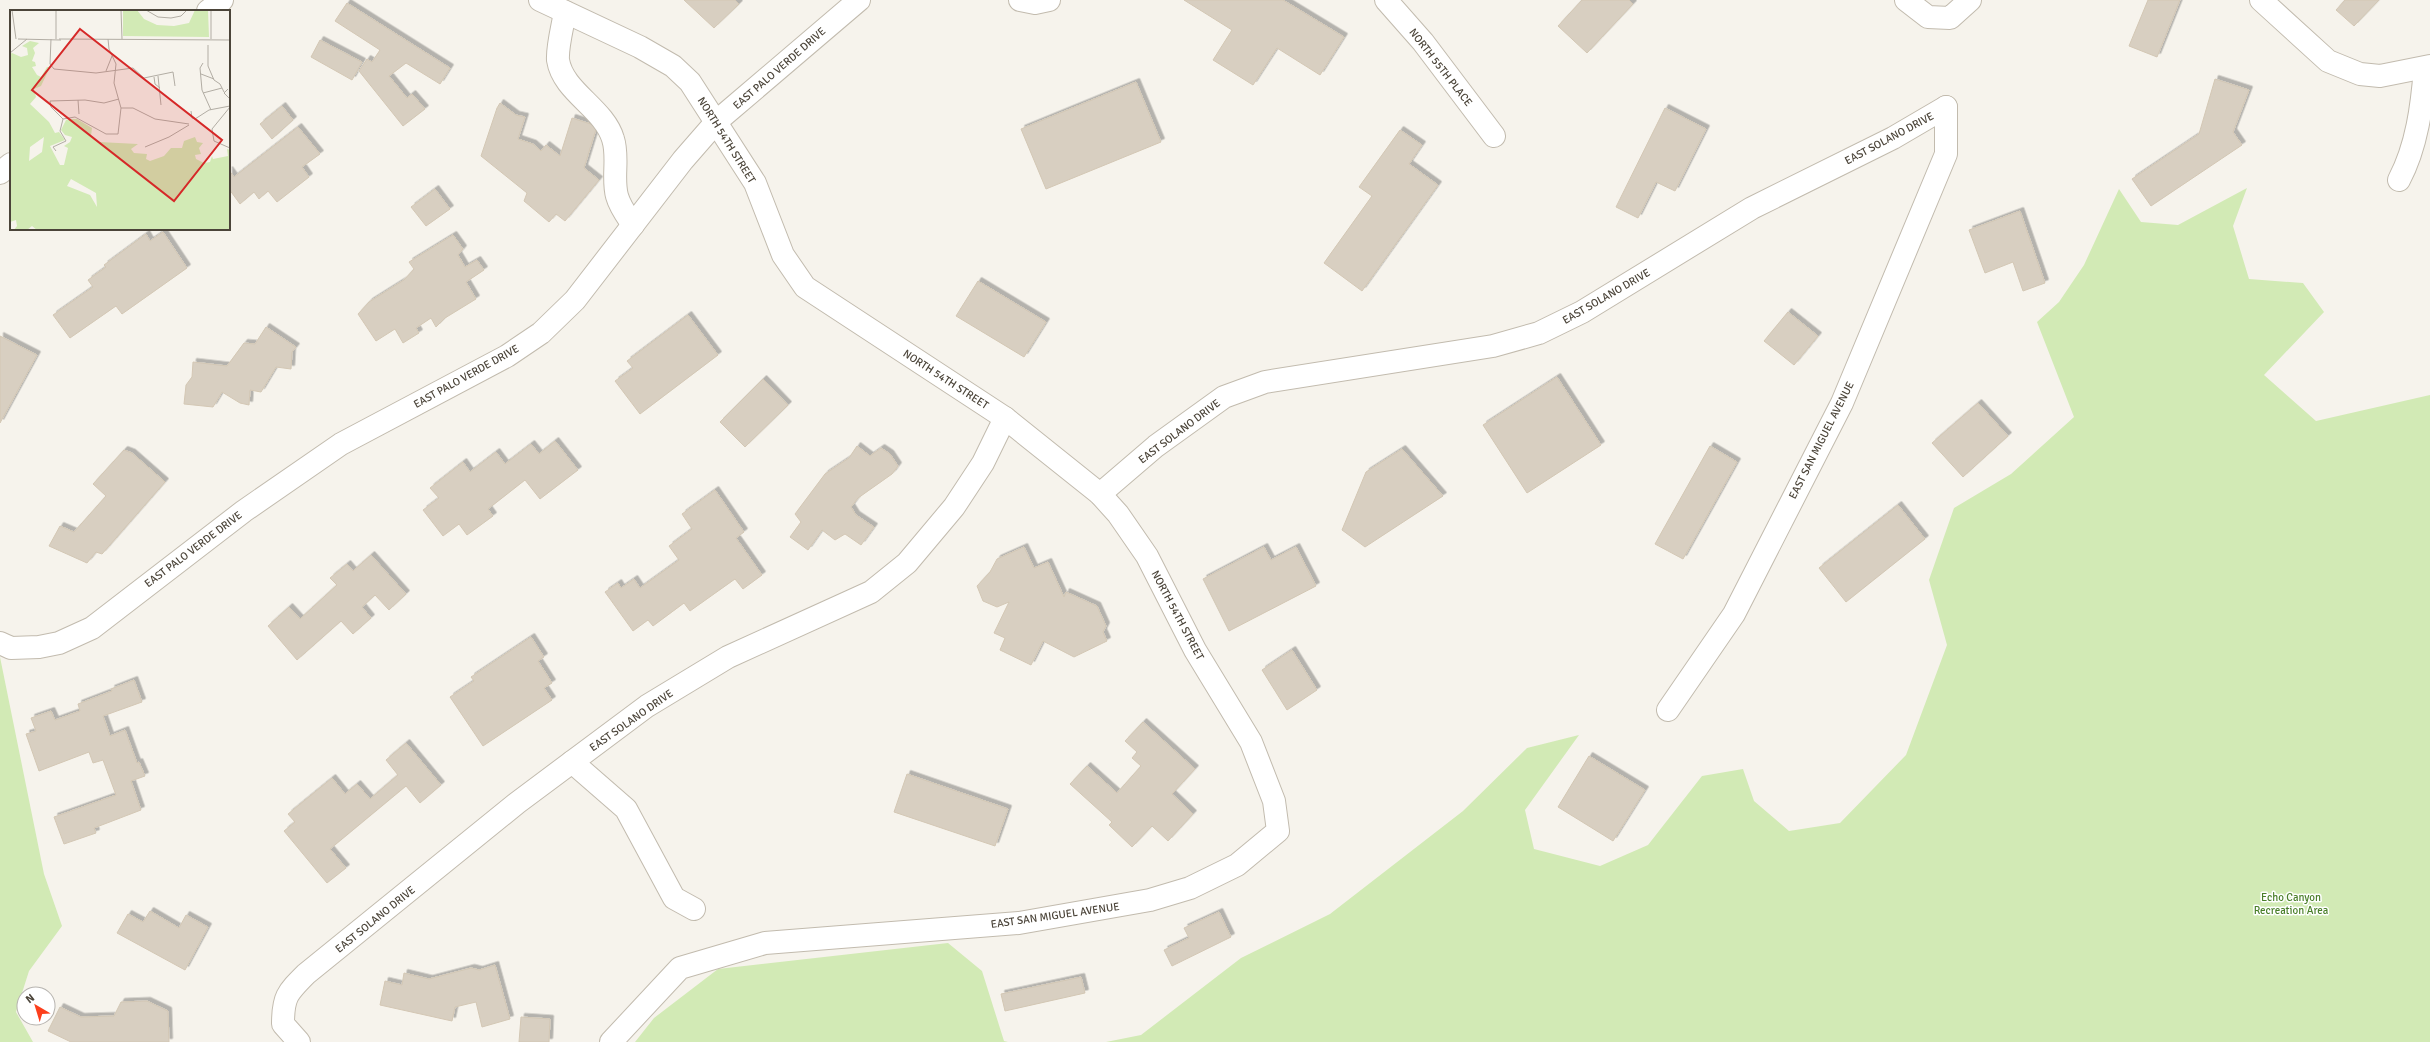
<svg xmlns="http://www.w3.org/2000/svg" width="2430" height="1042" viewBox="0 0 2430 1042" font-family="Signika,sans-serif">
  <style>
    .green { fill: #d2eab5 }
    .building { fill: #d8cfc1; stroke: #d3c7b4; filter: url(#shadow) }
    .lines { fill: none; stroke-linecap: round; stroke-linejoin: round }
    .minor-casing { stroke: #c2bbae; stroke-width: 24 }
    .minor { stroke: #fff; stroke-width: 22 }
    .labels { text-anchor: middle; stroke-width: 3; stroke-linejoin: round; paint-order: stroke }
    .street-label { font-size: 11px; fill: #4b4439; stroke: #fff }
    .park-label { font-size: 11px; fill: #4a7f2a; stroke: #fff }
    .inset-road { fill: none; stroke: #b2ada4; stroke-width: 1 }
    .view { fill: #d62828; fill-opacity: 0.15; stroke: #d62828; stroke-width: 2 }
    .inset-edge { fill: none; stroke: #4b4439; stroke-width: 2 }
  </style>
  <defs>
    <filter id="shadow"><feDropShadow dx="3.5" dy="-3.5" stdDeviation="0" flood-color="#0004"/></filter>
  </defs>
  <rect width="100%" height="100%" fill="#f6f3ec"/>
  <!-- green -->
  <g class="green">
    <polygon points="2247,188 2233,226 2249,279 2303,283 2324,312 2264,375 2316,421 2430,395 2430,1042 1106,1042 1141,1035 1241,958 1330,914 1463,811 1527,748 1579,735 1525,810 1534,849 1600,866 1648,845 1702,776 1743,769 1754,801 1789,831 1840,823 1906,755 1947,645 1929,580 1954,508 2011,474 2074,417 2037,322 2059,302 2084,265 2119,189 2141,222 2178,225"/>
    <polygon points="0,657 44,874 62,926 29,971 16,1012 33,1042 0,1042"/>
    <polygon points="948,943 982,971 1004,1041 1008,1042 635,1042 654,1018 718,969"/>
  </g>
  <!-- building -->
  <g class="building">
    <polygon points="684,0 735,0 739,4 714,28"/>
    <polygon points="1184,0 1283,0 1344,37 1320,75 1277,48 1253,85 1213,60 1232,30"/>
    <polygon points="1582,0 1629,0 1633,4 1587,53 1558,26"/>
    <polygon points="2148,0 2180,0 2157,57 2129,46"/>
    <polygon points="2345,0 2379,0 2354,26 2336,10"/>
    <polygon points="347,3 450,68 440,84 406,63 389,76 407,98 412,94 425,109 403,126 359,71 367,59 372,62 380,50 335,21"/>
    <polygon points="320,40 362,62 352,80 311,57"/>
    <polygon points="2215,79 2249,90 2233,132 2242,145 2151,206 2132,179 2199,134"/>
    <polygon points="1136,82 1161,142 1046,189 1021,129"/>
    <polygon points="500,103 516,115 525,117 518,139 533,144 541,151 546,145 560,156 572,118 597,126 584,168 599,180 565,221 556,214 549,222 524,201 527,193 481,156 497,108"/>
    <polygon points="282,106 293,120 272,139 260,124"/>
    <polygon points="1665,108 1706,129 1675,191 1656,182 1638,218 1616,207"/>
    <polygon points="298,127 320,154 302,167 309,177 277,202 268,191 259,199 254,192 240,204 229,189 229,170 234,177"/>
    <polygon points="1400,130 1422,145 1409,164 1438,185 1362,291 1324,263 1372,196 1359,187"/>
    <polygon points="435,189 450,209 426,226 411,207"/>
    <polygon points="2020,211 2045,283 2023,291 2013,262 1985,273 1969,230"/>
    <polygon points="163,232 187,268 122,314 116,306 70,338 53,315 93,287 88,280 106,267 104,265 146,234 150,241"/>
    <polygon points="453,235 463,249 458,255 465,267 477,260 484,270 466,282 476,299 445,318 436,327 431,318 416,328 419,333 403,343 395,329 376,341 358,314 369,302 404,280 414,269 409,262"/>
    <polygon points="978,281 1046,322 1024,357 956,316"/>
    <polygon points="1788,312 1818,336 1794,365 1764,341"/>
    <polygon points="688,315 718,355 640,414 615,381 633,368 627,361"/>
    <polygon points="266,327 296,347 292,352 291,369 276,367 261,392 250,390 249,405 240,403 222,392 213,407 184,404 186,385 192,377 193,362 227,366 244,343 255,344"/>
    <polygon points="0,336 37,355 0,423"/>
    <polygon points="1557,377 1601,445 1527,493 1483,425"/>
    <polygon points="763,379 788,405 745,447 720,422"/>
    <polygon points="1978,403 2008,436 1963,477 1932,443"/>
    <polygon points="555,441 578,470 540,499 525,480 488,509 493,516 467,535 459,524 443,536 423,510 439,498 430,488 463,462 470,472 496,452 505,464 531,444 539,454"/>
    <polygon points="857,446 870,456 881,448 890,454 898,466 892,474 858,498 851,507 856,515 874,527 861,545 845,534 835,540 822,530 808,550 790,537 801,522 795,514 825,474 849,458"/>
    <polygon points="1710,446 1737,462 1683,559 1655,544"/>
    <polygon points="1402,449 1443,496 1365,547 1342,530 1366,472"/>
    <polygon points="124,450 132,453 165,482 102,554 96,552 87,563 49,546 60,526 74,532 106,496 93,484"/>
    <polygon points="715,490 744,532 736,538 762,575 743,589 735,579 690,611 684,603 653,626 648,620 633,631 605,592 618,583 621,588 634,579 640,588 679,560 669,546 692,529 682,514"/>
    <polygon points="1898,505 1925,539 1846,602 1819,568"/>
    <polygon points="1024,547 1034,568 1048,562 1064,597 1066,592 1097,606 1106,626 1103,632 1107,641 1074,657 1043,641 1031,665 1000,650 1005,638 994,633 1009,602 997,607 983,601 977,586 990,572 997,559"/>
    <polygon points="1264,547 1271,560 1296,547 1316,586 1229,631 1203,579"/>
    <polygon points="371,555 406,594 389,610 375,595 362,607 371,618 353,634 341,621 297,660 268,626 289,607 300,619 337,585 330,578 347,564 353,571"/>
    <polygon points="531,637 544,657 538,661 552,683 544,688 552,700 483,746 450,697 474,681 471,677"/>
    <polygon points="1292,650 1317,690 1287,710 1262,670"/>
    <polygon points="134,680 142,702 103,716 110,736 125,730 137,763 139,762 145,776 131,781 141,810 94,828 96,833 64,844 54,817 116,795 103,760 93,763 89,752 39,771 26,734 36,731 31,718 51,711 55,720 80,711 78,704 112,691 111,689"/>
    <polygon points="1143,722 1195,769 1172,794 1193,814 1168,841 1152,826 1132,847 1109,825 1112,822 1070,784 1087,766 1117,793 1141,766 1132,758 1137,752 1125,741"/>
    <polygon points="406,743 441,785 420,803 406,786 330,849 346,868 327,883 284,831 295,822 288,814 332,778 345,794 357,784 370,799 398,775 386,760"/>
    <polygon points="1589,756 1645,790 1613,841 1558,807"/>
    <polygon points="907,774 1008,809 995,846 894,812"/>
    <polygon points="150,911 179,928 186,915 208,927 185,970 117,933 128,914 143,922"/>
    <polygon points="1219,912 1231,937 1172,966 1164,950 1189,938 1184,928"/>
    <polygon points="495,965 510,1019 482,1027 476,1002 455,1007 452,1021 380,1005 385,981 402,985 404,973 429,979 471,968 479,970"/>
    <polygon points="1081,977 1085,993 1005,1011 1001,994"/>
    <polygon points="147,1001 168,1011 169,1042 71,1042 48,1031 60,1007 81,1017 114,1016 121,1002"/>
    <polygon points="521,1017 550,1019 549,1042 519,1042"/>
  </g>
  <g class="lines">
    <defs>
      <g id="minor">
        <polyline points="540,0 640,47 673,66 690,82 755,183 783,255 805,287 1005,418 1100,494 1118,514 1147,556 1195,650 1251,742 1274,801 1278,831 1237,865 1190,888 1150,900 1019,923 765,943 680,968 611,1042"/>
        <polyline points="1020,0 1035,3 1049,0"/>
        <polyline points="1386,0 1423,42 1494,136"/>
        <polyline points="1906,0 1928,17 1950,18 1970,0"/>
        <polyline points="2261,0 2328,61 2360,74 2380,76 2430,66"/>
        <polyline points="208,11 222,0"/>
        <path d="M 565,12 C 563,25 557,47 558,60 C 563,92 604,108 613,139 C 619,157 612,178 617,196 C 620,207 627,216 633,225"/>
        <polyline points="0,173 11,164"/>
        <path d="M 2399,180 C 2417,146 2422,106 2425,68"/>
        <polyline points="1100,494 1156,446 1224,397 1265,382 1493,346 1539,333 1582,312 1752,208 1893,138 1946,107"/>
        <polyline points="0,643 11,648 39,647 59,643 92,628 244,511 341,444 507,356 541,333 575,300 683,160 717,121 859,0"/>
        <polyline points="1668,710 1734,614 1842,403 1946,154 1946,107"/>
        <polyline points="572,762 626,809 674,898 694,909"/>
        <path d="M 299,1042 L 283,1024 C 283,997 287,993 306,974 L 517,803 L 647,706 L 728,657 L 871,592 L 907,563 L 954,507 L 983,463 L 1005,418"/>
      </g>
    </defs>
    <!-- minor casing -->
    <use href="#minor" class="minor-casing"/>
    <!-- minor -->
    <use href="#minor" class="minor"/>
  </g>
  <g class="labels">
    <!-- street labels -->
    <g class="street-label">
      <text transform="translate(1441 67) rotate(52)" y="4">NORTH 55TH PLACE</text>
      <text transform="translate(779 68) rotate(-41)" y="4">EAST PALO VERDE DRIVE</text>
      <text transform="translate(1889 138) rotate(-28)" y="4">EAST SOLANO DRIVE</text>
      <text transform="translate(727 140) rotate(58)" y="4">NORTH 54TH STREET</text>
      <text transform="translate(1606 296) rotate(-30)" y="4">EAST SOLANO DRIVE</text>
      <text transform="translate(466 376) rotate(-29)" y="4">EAST PALO VERDE DRIVE</text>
      <text transform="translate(946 379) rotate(33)" y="4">NORTH 54TH STREET</text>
      <text transform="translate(1179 431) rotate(-37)" y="4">EAST SOLANO DRIVE</text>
      <text transform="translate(1821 440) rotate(-63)" y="4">EAST SAN MIGUEL AVENUE</text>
      <text transform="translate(193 549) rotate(-37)" y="4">EAST PALO VERDE DRIVE</text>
      <text transform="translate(1178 615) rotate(62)" y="4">NORTH 54TH STREET</text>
      <text transform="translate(631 720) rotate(-35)" y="4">EAST SOLANO DRIVE</text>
      <text transform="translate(1055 915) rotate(-8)" y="4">EAST SAN MIGUEL AVENUE</text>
      <text transform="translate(375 919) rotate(-39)" y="4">EAST SOLANO DRIVE</text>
    </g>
    <!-- park labels -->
    <g class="park-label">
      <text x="2291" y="901">Echo Canyon<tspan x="2291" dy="13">Recreation Area</tspan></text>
    </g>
  </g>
  <!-- overview -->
  <g transform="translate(10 10)">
    <rect width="220" height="220" fill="#f6f3ec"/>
    <path d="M 113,0 L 127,0 L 134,9 L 147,15 L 164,16 L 179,13 L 185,0 L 198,0 L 199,27 L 113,26 ZM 20,31 L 29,33 L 23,38 L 25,43 L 22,51 L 25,52 L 26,56 L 22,57 L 27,65 L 31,67 L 37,57 L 40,57 L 31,76 L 24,79 L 26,87 L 20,94 L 39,112 L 45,123 L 49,122 L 55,130 L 40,136 L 50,155 L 54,155 L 58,138 L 54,136 L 60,132 L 62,127 L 55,125 L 51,120 L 56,110 L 61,109 L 67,109 L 82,118 L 81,126 L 89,132 L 128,134 L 121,139 L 124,143 L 137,144 L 136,149 L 140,151 L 154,146 L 161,138 L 172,138 L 174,131 L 185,127 L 187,132 L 193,133 L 189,138 L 191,144 L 185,145 L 186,149 L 194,153 L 200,152 L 202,146 L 203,149 L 218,146 L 217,139 L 220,140 L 220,220 L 27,220 L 22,216 L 17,220 L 4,220 L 7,216 L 6,210 L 0,212 L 0,44 L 2,43 L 11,47 L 18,45 L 17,38 L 12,36 ZM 34,127 L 32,142 L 19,151 L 20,137 ZM 61,169 L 86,183 L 87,197 L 80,185 L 57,176 Z" fill="#d2eab5" fill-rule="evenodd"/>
    <path class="inset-road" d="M 2,0 L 6,29M 46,0 L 46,29M 111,0 L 112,29M 136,0 L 148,7 L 161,8 L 171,6 L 177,0M 201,0 L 201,29M 8,29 L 51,30M 41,29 L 40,54 L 44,59 L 86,63 L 123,58 L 134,68 L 163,62 L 165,76M 49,29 L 220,30M 198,35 L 198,56 L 204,70 L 210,74 L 214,82M 0,43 L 17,29M 193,53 L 190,58 L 192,80 L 201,100M 96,61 L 102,46M 191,64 L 204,69M 148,66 L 151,95M 144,67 L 145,74 L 150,78M 218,79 L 214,83 L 220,89M 193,83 L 212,78M 68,90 L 69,104M 220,97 L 202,119 L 204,131 L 220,138M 111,98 L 123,98 L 145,109 L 179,114M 181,101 L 182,108 L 185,109 L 199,100 L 220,96M 53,109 L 41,97 L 40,91 L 75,90 L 94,93 L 109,89M 135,137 L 159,127 L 179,115M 46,141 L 43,137 L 56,131 L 50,121 L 53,109 L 65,107 L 96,124 L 108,124 L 111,98 L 104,73 L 106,54 L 99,39 L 98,29"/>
    <path class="view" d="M 70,19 L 212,130 L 164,191 L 22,80 Z"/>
    <rect width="220" height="220" class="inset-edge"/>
  </g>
  <!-- north arrow -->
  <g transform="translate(36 1006) rotate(322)"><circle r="19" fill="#ffffff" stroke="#b7b4b0"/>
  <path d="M0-3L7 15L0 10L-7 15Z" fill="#fc3f1d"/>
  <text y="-6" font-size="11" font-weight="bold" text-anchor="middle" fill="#4b4439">N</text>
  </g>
</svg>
